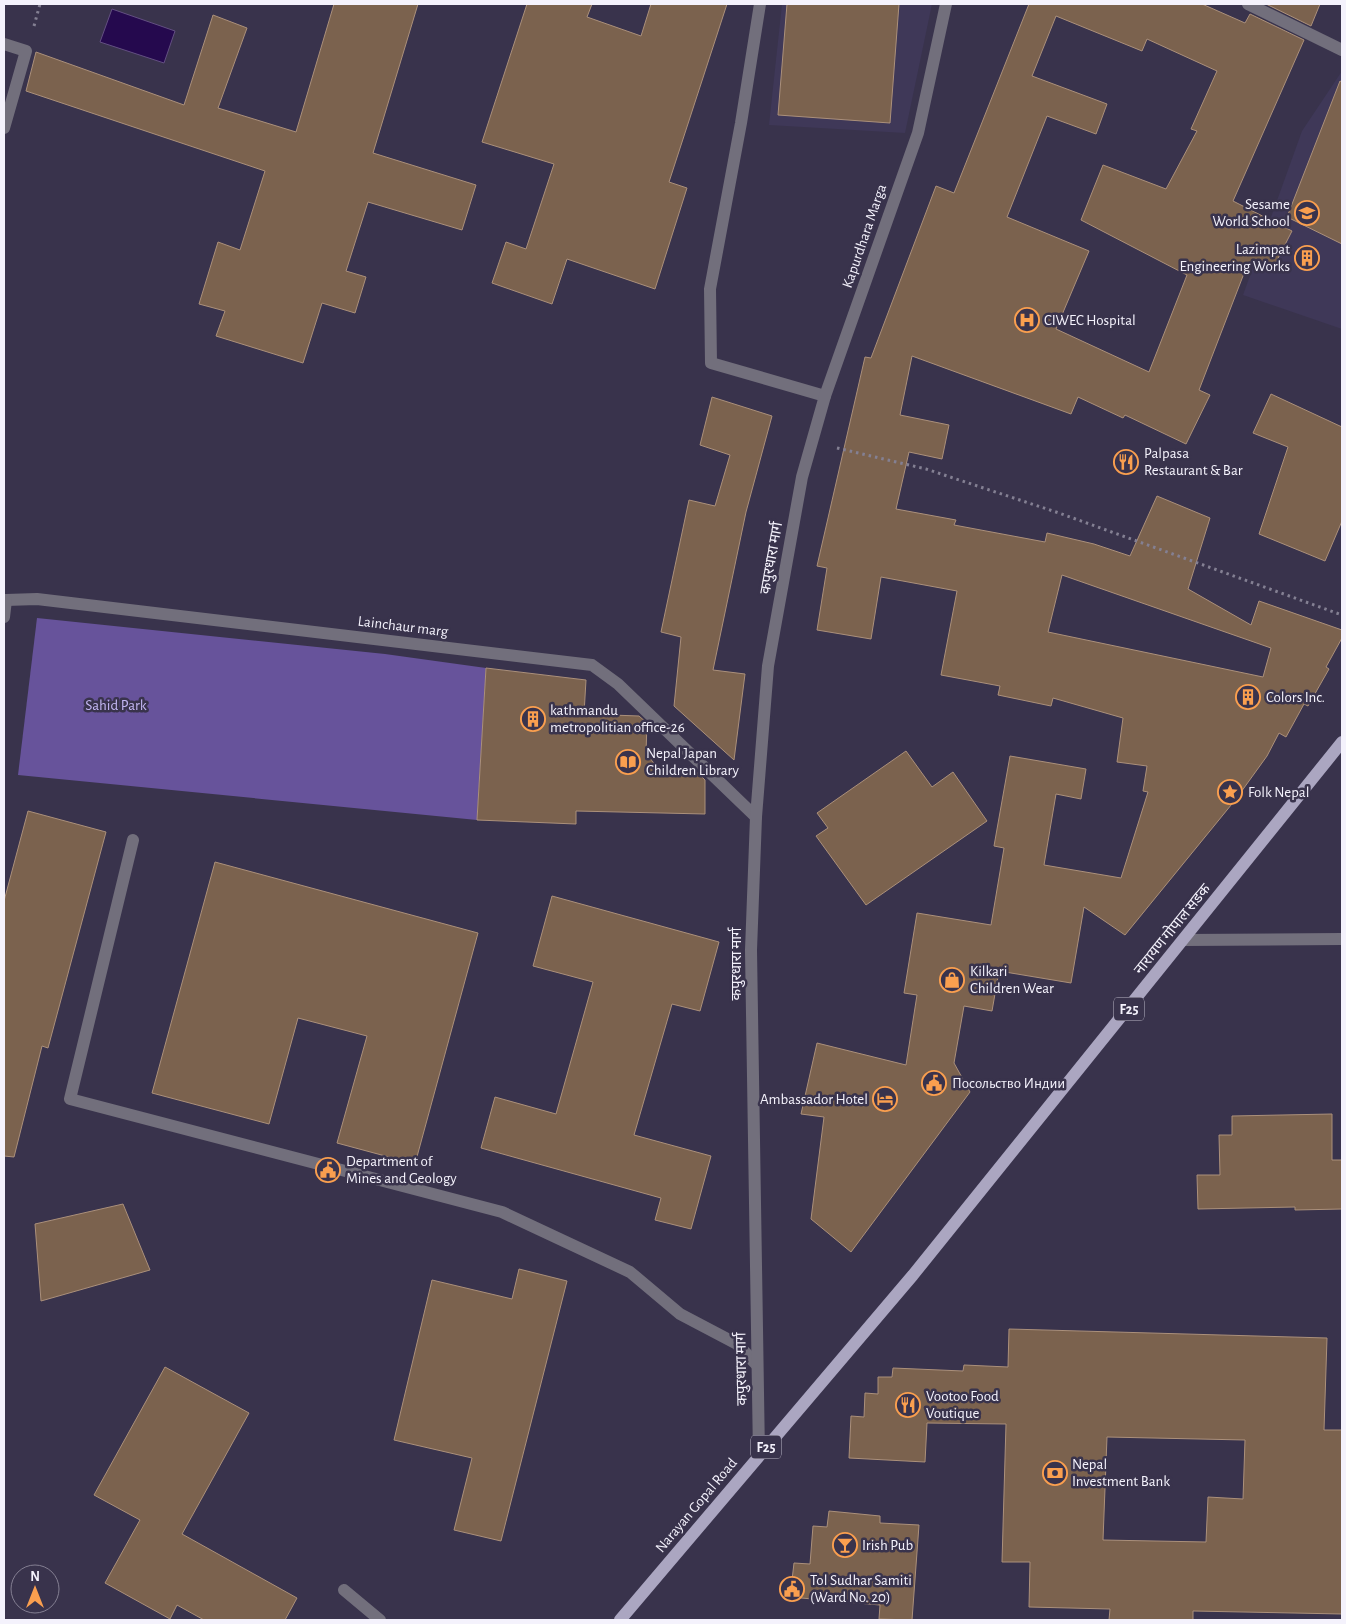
<svg xmlns="http://www.w3.org/2000/svg" width="1346" height="1624" viewBox="0 0 1346 1624" font-family="'Alegreya Sans','Noto Sans Devanagari',sans-serif">
  <style>
    .built { fill: #3f3858 }
    .green { fill: #67539b }
    .water { fill: #25094e; stroke: #634f82 }
    .building { fill: #7b624e; stroke: #ab907b; fill-rule: evenodd }
    .lines { fill: none; stroke-linecap: round; stroke-linejoin: round }
    .path { stroke: #848093; stroke-width: 3; stroke-dasharray: 2.5 4; stroke-linecap: butt }
    .minor { stroke: #726f7c; stroke-width: 12 }
    .major { stroke: #aba6c1; stroke-width: 12 }
    .labels { text-anchor: middle; stroke-width: 5; stroke-linejoin: round; paint-order: stroke }
    .shield { fill: #39334c; stroke: #bcb9c7; stroke-width: 1 }
    .shield-label { font-size: 14px; font-weight: bold; fill: #f4f2fc }
    .poi-label { font-size: 15px; fill: #f4f2fc; stroke: #39334c; text-anchor: start }
    .street-label { font-size: 15px; fill: #f4f2fc; stroke: #39334c }
    .park-label { font-size: 15px; fill: #c3b6f3; stroke: #39334c }
  </style>
  <rect width="100%" height="100%" fill="#39334c"/>
  <!-- built -->
  <g class="built">
    <polygon points="782,4 932,4 905,133 769,125"/>
    <polygon points="1342,71 1342,329 1243,295 1302,131"/>
  </g>
  <!-- green -->
  <polygon class="green" points="37,618 385,654 486,668 477,820 18,775"/>
  <!-- water -->
  <polygon class="water" points="112,9 175,31 164,63 100,42"/>
  <!-- building -->
  <g class="building">
    <polygon points="334,4 418,4 373,153 476,185 462,230 368,202 346,271 366,277 355,313 322,303 303,363 216,336 225,311 199,304 218,242 240,250 265,171 26,91 36,52 184,105 213,15 247,28 218,108 296,132"/>
    <polygon points="527,4 592,4 587,17 641,36 651,4 727,4 669,182 687,188 655,289 567,259 552,304 492,283 506,242 526,249 554,164 482,142"/>
    <polygon points="787,4 899,4 890,123 778,115"/>
    <path d="M 1029,4 L 1202,4 L 1245,23 L 1250,14 L 1304,40 L 1233,201 L 1292,231 L 1271,272 L 1248,263 L 1199,390 L 1210,395 L 1186,444 L 1125,415 L 1123,418 L 1078,397 L 1071,414 L 912,356 L 900,415 L 949,425 L 942,459 L 909,452 L 896,509 L 956,520 L 954,525 L 1045,542 L 1047,533 L 1094,544 L 1130,556 L 1157,496 L 1210,518 L 1188,589 L 1251,625 L 1259,601 L 1342,630 L 1342,638 L 1326,667 L 1329,669 L 1308,706 L 1304,704 L 1286,737 L 1279,733 L 1267,756 L 1236,799 L 1125,935 L 1084,907 L 1071,983 L 999,971 L 992,1011 L 964,1006 L 954,1063 L 970,1092 L 851,1252 L 811,1219 L 824,1117 L 801,1114 L 817,1043 L 906,1065 L 917,995 L 904,993 L 917,913 L 991,925 L 1004,848 L 994,846 L 1010,756 L 1086,769 L 1081,799 L 1056,794 L 1044,865 L 1121,878 L 1148,792 L 1143,791 L 1147,766 L 1117,762 L 1123,718 L 1053,698 L 1051,706 L 998,695 L 1000,686 L 941,675 L 957,591 L 881,577 L 871,639 L 817,630 L 827,568 L 817,566 L 865,357 L 871,358 L 936,186 L 954,193 ZM 1056,16 L 1142,51 L 1147,39 L 1217,71 L 1191,129 L 1197,131 L 1166,189 L 1103,165 L 1081,220 L 1187,275 L 1149,372 L 1056,329 L 1089,251 L 1007,217 L 1047,116 L 1096,134 L 1107,104 L 1032,76 ZM 1062,575 L 1271,648 L 1263,677 L 1048,632 Z"/>
    <polygon points="1266,4 1320,4 1311,26"/>
    <polygon points="1340,81 1342,82 1342,244 1287,217"/>
    <polygon points="1271,394 1342,427 1342,521 1325,561 1259,534 1288,447 1253,433"/>
    <polygon points="712,397 772,416 746,512 713,670 745,674 734,760 674,706 681,637 661,632 689,500 715,506 730,455 700,445"/>
    <polygon points="486,668 586,680 584,714 639,716 647,723 646,753 660,771 698,773 705,780 705,814 576,811 576,824 477,820"/>
    <polygon points="906,751 932,787 953,772 987,821 866,905 816,836 828,828 817,813"/>
    <polygon points="28,811 106,832 48,1048 42,1046 14,1157 4,1156 4,901"/>
    <polygon points="215,862 478,933 415,1164 337,1143 367,1036 298,1018 269,1124 152,1093"/>
    <polygon points="552,896 719,942 700,1011 672,1004 634,1135 711,1156 691,1229 655,1220 661,1198 481,1148 495,1097 556,1114 593,982 533,966"/>
    <polygon points="1332,1114 1332,1160 1342,1160 1342,1209 1295,1210 1295,1207 1198,1209 1197,1175 1220,1175 1219,1135 1232,1135 1232,1116"/>
    <polygon points="123,1204 150,1270 41,1301 35,1224"/>
    <polygon points="519,1269 567,1281 501,1541 454,1530 472,1458 394,1440 432,1280 512,1299"/>
    <path d="M 1009,1329 L 1327,1338 L 1324,1430 L 1342,1430 L 1342,1614 L 1193,1611 L 1193,1620 L 1109,1620 L 1110,1609 L 1029,1607 L 1030,1562 L 1002,1562 L 1006,1424 L 927,1423 L 925,1462 L 849,1458 L 851,1416 L 864,1417 L 865,1393 L 878,1394 L 878,1377 L 892,1377 L 893,1368 L 963,1371 L 964,1365 L 1008,1367 ZM 1107,1437 L 1245,1440 L 1243,1499 L 1208,1497 L 1206,1542 L 1103,1540 Z"/>
    <polygon points="165,1367 249,1413 182,1534 297,1598 285,1620 204,1620 177,1605 170,1619 105,1583 140,1520 94,1495"/>
    <polygon points="829,1511 880,1516 880,1523 919,1525 912,1620 879,1619 880,1605 790,1597 794,1563 810,1564 813,1526 827,1527"/>
  </g>
  <g class="lines">
    <!-- path -->
    <g class="path">
      <polyline points="34,26 40,4"/>
      <polyline points="837,448 926,469 1059,513 1342,615"/>
    </g>
    <!-- minor -->
    <g class="minor">
      <polyline points="760,4 741,123 710,289 711,363 825,396"/>
      <polyline points="1248,4 1342,50"/>
      <polyline points="4,44 26,51 4,128"/>
      <polyline points="6,600 37,599 592,665 618,684 756,817"/>
      <polyline points="4,617 6,600"/>
      <polyline points="133,840 70,1099 502,1212 630,1272 680,1314 737,1344 757,1365"/>
      <polyline points="1184,940 1342,939"/>
      <polyline points="759,1455 751,950 756,817 768,666 802,477 825,396 918,133 946,4"/>
      <polyline points="344,1590 380,1620"/>
    </g>
    <!-- major -->
    <polyline class="major" points="620,1620 913,1275 1342,742"/>
  </g>
  <!-- icons -->
  <defs>
    <symbol id="school-ring" viewBox="-11 -11 22 22"><circle r="9.5" fill="#39334c" stroke="#fa9f4f" stroke-width="1.5"/><path d="M0-5L7-2L0 1L-7-2ZM-4 1L0 2.5L4 1V4Q0 6-4 4Z" fill="#fa9f4f"/></symbol>
    <symbol id="building-ring" viewBox="-11 -11 22 22"><circle r="9.5" fill="#39334c" stroke="#fa9f4f" stroke-width="1.5"/><path d="M-4-6H4V6H1V3H-1V6H-4ZM-2.5-4.3h1.7v1.8h-1.7ZM.8-4.3h1.7v1.8H.8ZM-2.5-1h1.7V.8h-1.7ZM.8-1h1.7V.8H.8Z" fill="#fa9f4f"/></symbol>
    <symbol id="hospital-ring" viewBox="-11 -11 22 22"><circle r="9.5" fill="#39334c" stroke="#fa9f4f" stroke-width="1.5"/><path d="M-5-5h3v3.5h4V-5h3V5h-3V1.5h-4V5h-3Z" fill="#fa9f4f"/></symbol>
    <symbol id="restaurant-ring" viewBox="-11 -11 22 22"><circle r="9.5" fill="#39334c" stroke="#fa9f4f" stroke-width="1.5"/><path d="M-5-6h1v4h1v-4h1v4h1v-4h1v5L-1.5 .5V6h-2V.5L-5-1ZM5-6V6H3V1.5H1.5Q1.5-4 5-6Z" fill="#fa9f4f"/></symbol>
    <symbol id="library-ring" viewBox="-11 -11 22 22"><circle r="9.5" fill="#39334c" stroke="#fa9f4f" stroke-width="1.5"/><path d="M-6-4Q-3-5.5-.7-3.5V5Q-3 3-6 4ZM6-4Q3-5.5 .7-3.5V5Q3 3 6 4Z" fill="#fa9f4f"/></symbol>
    <symbol id="sight-ring" viewBox="-11 -11 22 22"><circle r="9.5" fill="#39334c" stroke="#fa9f4f" stroke-width="1.5"/><path d="M0-6L1.8-2.2L6-1.7L2.9 1.2L3.7 5.4L0 3.3L-3.7 5.4L-2.9 1.2L-6-1.7L-1.8-2.2Z" fill="#fa9f4f"/></symbol>
    <symbol id="shop-ring" viewBox="-11 -11 22 22"><circle r="9.5" fill="#39334c" stroke="#fa9f4f" stroke-width="1.5"/><path d="M-5-2.5h2.3a2.7 3.5 0 0 1 5.4 0H5L5.5 6h-11ZM-1.5-2.5h3a1.5 2.3 0 0 0-3 0Z" fill="#fa9f4f"/></symbol>
    <symbol id="civic-ring" viewBox="-11 -11 22 22"><circle r="9.5" fill="#39334c" stroke="#fa9f4f" stroke-width="1.5"/><path d="M-.6-6.5H3V-4.5H.6V-3L4-1V1h2V6H-6V1h2V-1L-.6-3ZM-1.2 2.5V6h2.4V2.5Z" fill="#fa9f4f"/></symbol>
    <symbol id="hotel-ring" viewBox="-11 -11 22 22"><circle r="9.5" fill="#39334c" stroke="#fa9f4f" stroke-width="1.5"/><path d="M-6-4.5h1.5V1H6V5H4.5V3h-9V5H-6ZM-4 0a1.8 1.8 0 1 1 3.6 0ZM.5 0V-2.5h3Q6-2.5 6 0Z" fill="#fa9f4f"/></symbol>
    <symbol id="bank-ring" viewBox="-11 -11 22 22"><circle r="9.5" fill="#39334c" stroke="#fa9f4f" stroke-width="1.5"/><path d="M-6-4H6V4H-6ZM0-2.3a2.3 2.3 0 1 0 0 4.6a2.3 2.3 0 1 0 0-4.6Z" fill="#fa9f4f"/></symbol>
    <symbol id="bar-ring" viewBox="-11 -11 22 22"><circle r="9.5" fill="#39334c" stroke="#fa9f4f" stroke-width="1.5"/><path d="M-6-5H6L.8 .8V4.5H3.5V6h-7V4.5H-.8V.8Z" fill="#fa9f4f"/></symbol>
  </defs>
  <g fill-rule="evenodd">
    <use href="#school-ring" x="1293" y="199" width="28" height="28"/>
    <use href="#building-ring" x="1293" y="244" width="28" height="28"/>
    <use href="#hospital-ring" x="1013" y="306" width="28" height="28"/>
    <use href="#restaurant-ring" x="1112" y="448" width="28" height="28"/>
    <use href="#building-ring" x="1234" y="683" width="28" height="28"/>
    <use href="#building-ring" x="519" y="705" width="28" height="28"/>
    <use href="#library-ring" x="614" y="748" width="28" height="28"/>
    <use href="#sight-ring" x="1216" y="778" width="28" height="28"/>
    <use href="#shop-ring" x="938" y="966" width="28" height="28"/>
    <use href="#civic-ring" x="920" y="1069" width="28" height="28"/>
    <use href="#hotel-ring" x="871" y="1085" width="28" height="28"/>
    <use href="#civic-ring" x="314" y="1156" width="28" height="28"/>
    <use href="#restaurant-ring" x="894" y="1391" width="28" height="28"/>
    <use href="#bank-ring" x="1041" y="1459" width="28" height="28"/>
    <use href="#bar-ring" x="831" y="1531" width="28" height="28"/>
    <use href="#civic-ring" x="778" y="1575" width="28" height="28"/>
  </g>
  <g class="labels">
    <!-- shield labels -->
    <g class="shield">
      <rect x="1114" y="997.5" width="30" height="23" rx="4"/>
      <rect x="751" y="1435.5" width="30" height="23" rx="4"/>
    </g>
    <g class="shield-label">
      <text x="1129" y="1014">F25</text>
      <text x="766" y="1452">F25</text>
    </g>
    <!-- poi labels -->
    <g class="poi-label">
      <text x="1290" y="209" text-anchor="end">Sesame<tspan x="1290" dy="17">World School</tspan></text>
      <text x="1290" y="254" text-anchor="end">Lazimpat<tspan x="1290" dy="17">Engineering Works</tspan></text>
      <text x="1044" y="325">CIWEC Hospital</text>
      <text x="1144" y="458">Palpasa<tspan x="1144" dy="17">Restaurant &amp; Bar</tspan></text>
      <text x="1266" y="702">Colors Inc.</text>
      <text x="550" y="715">kathmandu<tspan x="550" dy="17">metropolitian office-26</tspan></text>
      <text x="646" y="758">Nepal Japan<tspan x="646" dy="17">Children Library</tspan></text>
      <text x="1248" y="797">Folk Nepal</text>
      <text x="970" y="976">Kilkari<tspan x="970" dy="17">Children Wear</tspan></text>
      <text x="952" y="1088">Посольство Индии</text>
      <text x="868" y="1104" text-anchor="end">Ambassador Hotel</text>
      <text x="346" y="1166">Department of<tspan x="346" dy="17">Mines and Geology</tspan></text>
      <text x="926" y="1401">Vootoo Food<tspan x="926" dy="17">Voutique</tspan></text>
      <text x="1072" y="1469">Nepal<tspan x="1072" dy="17">Investment Bank</tspan></text>
      <text x="862" y="1550">Irish Pub</text>
      <text x="810" y="1585">Tol Sudhar Samiti<tspan x="810" dy="17">(Ward No. 20)</tspan></text>
    </g>
    <!-- street labels -->
    <g class="street-label">
      <text transform="translate(864 236) rotate(-71)" y="5">Kapurdhara Marga</text>
      <text transform="translate(771 558) rotate(-80)" y="5">कपुरधारा मार्ग</text>
      <text transform="translate(403 626) rotate(7)" y="5">Lainchaur marg</text>
      <text transform="translate(1172 929) rotate(-51)" y="5">नारायण गोपाल सडक</text>
      <text transform="translate(736 964) rotate(-90)" y="5">कपुरधारा मार्ग</text>
      <text transform="translate(741 1369) rotate(-91)" y="5">कपुरधारा मार्ग</text>
      <text transform="translate(696 1505) rotate(-50)" y="5">Narayan Gopal Road</text>
    </g>
    <!-- park labels -->
    <g class="park-label">
      <text x="116" y="710">Sahid Park</text>
    </g>
  </g>
  <!-- border -->
  <rect width="1346" height="1624" fill="none" stroke="#f4f2fc" stroke-width="10"/>
  <!-- north arrow -->
  <g transform="translate(35 1589)"><circle r="24" fill="#39334c" stroke="#847f92"/>
  <path d="M0-4L9 19L0 12L-9 19Z" fill="#fa9f4f"/>
  <text y="-8" font-size="14" font-weight="bold" text-anchor="middle" fill="#f4f2fc">N</text>
  </g>
</svg>
